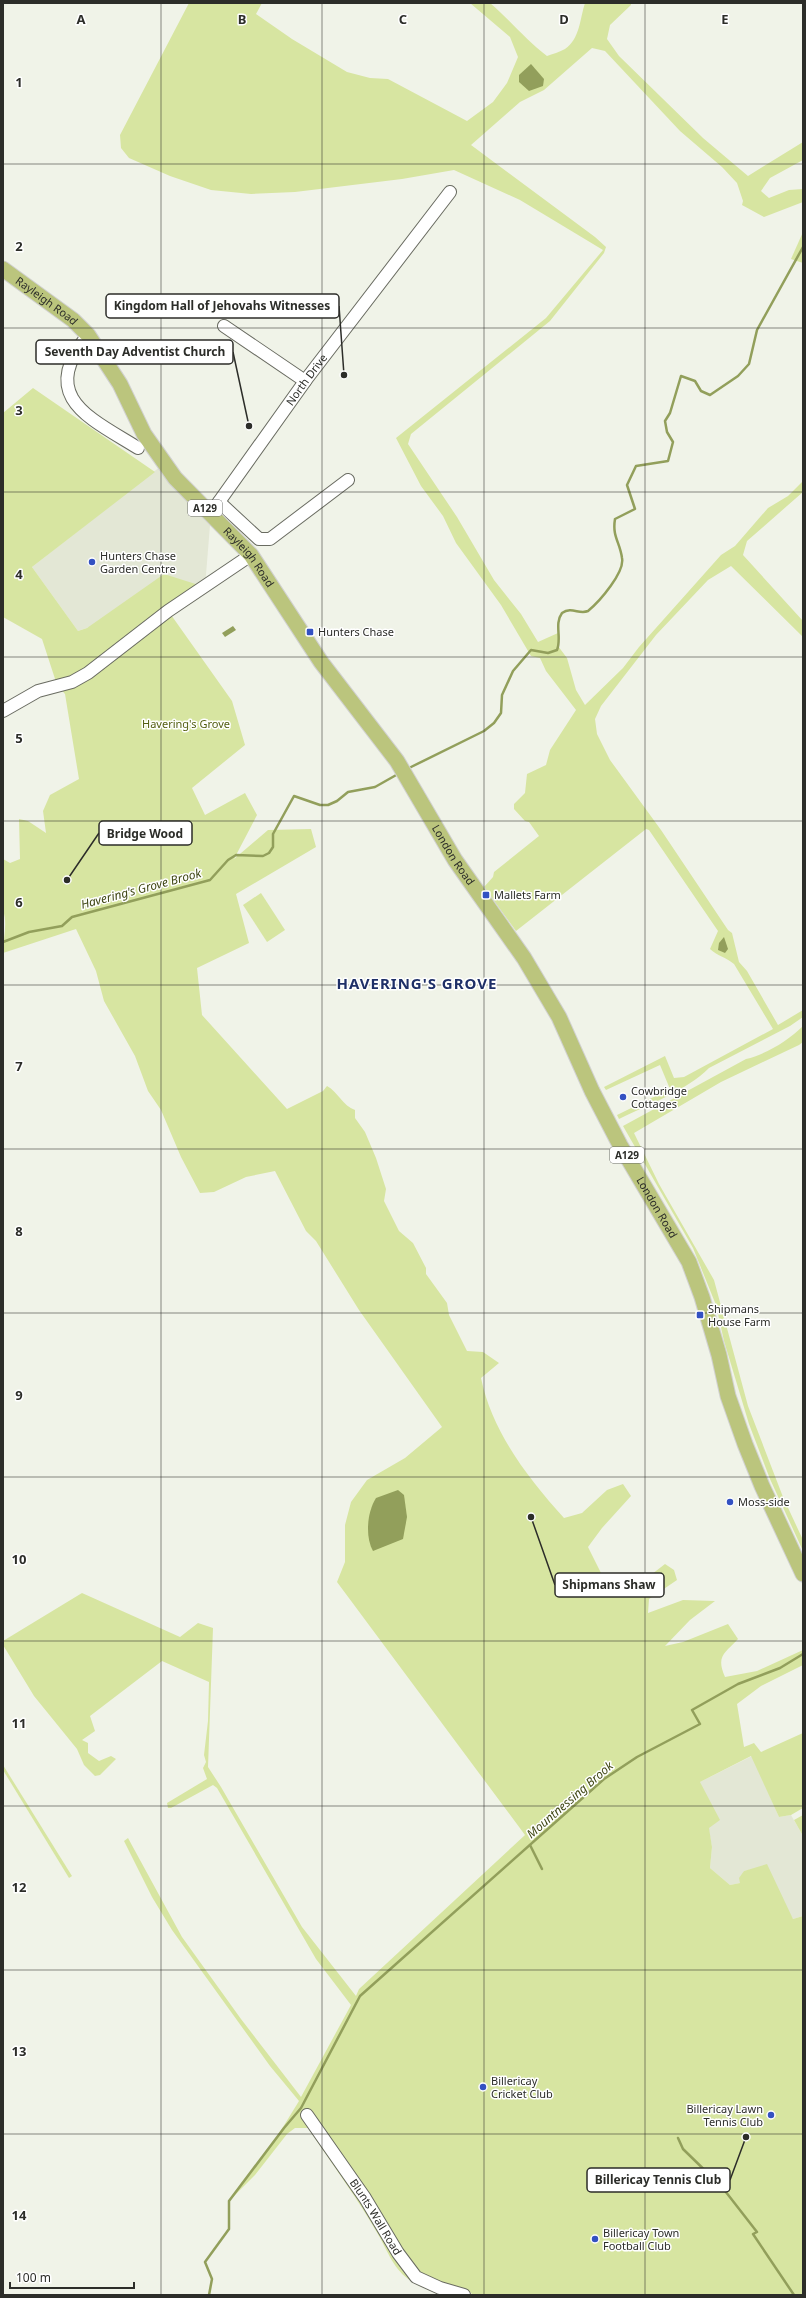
<svg xmlns="http://www.w3.org/2000/svg" width="806" height="2298" viewBox="0 0 806 2298" font-family="'Noto Sans',sans-serif">
  <style>
    .built { fill: #e3e7d5 }
    .green { fill: #d7e5a1 }
    .water { fill: #929f5b }
    .lines { fill: none; stroke-linecap: round; stroke-linejoin: round }
    .stream { stroke: #929f5b; stroke-width: 2.5 }
    .minor-casing { stroke: #696b61; stroke-width: 14 }
    .major-casing { stroke: #d1d1d0; stroke-width: 17 }
    .minor { stroke: #fff; stroke-width: 12 }
    .major { stroke: #bbc57d; stroke-width: 15 }
    .grid { fill: none; stroke: #2c2d29; stroke-width: 1; stroke-opacity: 0.55 }
    .poi-dot { fill: #3351c2; stroke: #fff; stroke-width: 1.5 }
    .labels { text-anchor: middle; stroke-width: 3; stroke-linejoin: round; paint-order: stroke }
    .shield { fill: #fff; stroke: #6b6c69; stroke-width: 1 }
    .shield-label { font-size: 10px; font-weight: bold; fill: #2c2d29 }
    .street-label { font-size: 11px; fill: #2c2d29; stroke: #fff }
    .poi-label { font-size: 11px; fill: #2c2d29; stroke: #fff; text-anchor: start }
    .park-label { font-size: 11px; fill: #535e10; stroke: #fff }
    .water-label { font-size: 12px; font-style: italic; fill: #404815; stroke: #fff }
    .district-label { font-size: 15px; font-weight: bold; letter-spacing: 1px; fill: #1e2f67; stroke: #fff }
    .grid-label { font-size: 13px; text-anchor: middle; font-weight: bold; fill: #2c2d29; stroke: #fff; stroke-width: 3; stroke-linejoin: round; paint-order: stroke }
    .leader { fill: none; stroke: #2c2d29; stroke-width: 1.5 }
    .callout-dot { fill: #2c2d29; stroke: #fff; stroke-width: 1.5 }
    .callout { fill: #fff; stroke: #2c2d29; stroke-width: 1.5 }
    .callout-label { font-size: 12px; text-anchor: middle; font-weight: bold; fill: #2c2d29 }
  </style>
  <rect width="100%" height="100%" fill="#f0f3e8"/>
  <!-- built -->
  <g class="built">
    <polygon points="165,463 211,513 205,587 78,631 32,567"/>
    <polygon points="752,1756 779,1817 791,1815 803,1836 803,1916 793,1919 762,1867 744,1871 740,1883 730,1885 710,1868 712,1847 700,1782"/>
  </g>
  <!-- green -->
  <g class="green">
    <path d="M 189,3 L 262,3 L 256,14 L 292,39 L 347,72 L 370,78 L 388,79 L 467,121 L 493,102 L 507,83 L 518,57 L 510,37 L 470,3 L 490,3 C 510,20 526,40 547,56 C 552,54 560,52 565,49 C 580,39 580,18 585,3 L 631,3 L 631,5 L 610,25 L 607,39 L 619,56 L 703,138 L 748,176 L 803,142 L 803,160 L 770,178 L 761,191 L 769,198 L 789,190 L 803,189 L 803,202 L 764,217 L 742,205 L 743,201 L 737,183 L 722,167 L 680,131 L 605,51 L 592,48 L 544,90 L 520,102 L 471,145 L 595,237 L 606,247 L 604,253 L 550,321 L 411,434 L 408,444 L 457,517 L 494,580 L 521,614 L 538,642 L 558,633 L 558,646 L 567,658 L 576,690 L 585,705 L 623,668 L 639,647 L 721,555 L 735,546 L 768,508 L 788,496 L 803,481 L 803,492 L 747,541 L 743,555 L 803,621 L 803,637 L 731,566 L 708,580 L 656,635 L 601,706 L 595,719 L 597,734 L 610,760 L 661,830 L 728,930 L 732,933 L 739,962 L 747,971 L 778,1025 L 803,1010 L 803,1017 L 790,1026 L 709,1068 C 686,1091 649,1104 619,1119 L 617,1115 L 670,1089 L 660,1065 L 606,1090 L 604,1087 L 665,1056 L 674,1078 L 684,1077 L 773,1029 L 734,964 C 726,957 717,956 710,949 L 718,931 L 649,830 L 646,829 L 516,931 L 484,887 L 493,877 L 494,872 L 539,836 L 529,822 L 525,821 L 514,809 L 514,804 L 525,793 L 527,774 L 546,765 L 550,750 L 576,710 L 546,671 L 540,658 L 531,656 L 501,605 L 456,543 L 443,516 L 421,486 L 396,438 L 546,318 L 603,250 L 520,200 L 454,170 L 402,179 L 295,192 L 251,194 L 211,190 L 170,176 L 129,158 L 121,148 L 120,135 Z"/>
    <polygon points="803,232 803,263 791,259"/>
    <path d="M 33,388 L 155,472 L 32,567 L 78,631 L 87,628 L 164,574 L 205,587 L 169,612 L 232,701 L 245,745 L 192,788 L 205,815 L 245,793 L 257,815 L 234,859 L 268,830 L 311,829 L 316,847 L 236,894 L 249,943 L 197,968 L 202,1015 L 287,1109 L 323,1091 L 327,1086 C 338,1092 343,1106 355,1110 L 355,1118 L 365,1132 L 376,1158 L 386,1189 L 384,1201 L 399,1231 L 413,1243 L 426,1268 L 426,1274 L 447,1303 L 449,1315 L 467,1351 L 483,1352 L 499,1363 L 481,1378 C 492,1432 528,1478 564,1518 L 582,1513 L 607,1490 L 623,1484 L 631,1496 L 602,1528 L 588,1547 L 610,1591 L 634,1588 L 665,1564 L 674,1570 L 677,1580 L 649,1599 L 648,1613 L 683,1600 L 715,1601 L 690,1620 L 665,1646 L 683,1642 L 728,1624 L 738,1639 C 724,1654 716,1656 725,1677 L 757,1671 L 803,1650 L 803,1665 L 761,1686 L 737,1704 L 744,1747 L 754,1743 L 761,1752 L 803,1733 L 803,1808 L 791,1815 L 779,1817 L 751,1756 L 700,1782 L 720,1820 L 709,1828 L 712,1847 L 710,1868 L 730,1885 L 740,1883 L 739,1878 L 744,1871 L 767,1864 L 793,1919 L 803,1916 L 803,2295 L 473,2295 L 468,2290 C 452,2298 426,2290 411,2281 C 394,2270 388,2252 379,2236 C 358,2199 332,2164 308,2128 L 295,2128 L 287,2134 L 255,2175 L 229,2201 L 275,2140 L 299,2101 L 270,2066 L 172,1930 L 152,1897 L 124,1841 L 128,1838 L 182,1937 L 241,2019 L 301,2097 L 351,2005 L 316,1959 L 217,1788 L 213,1785 L 171,1808 L 168,1808 L 167,1803 L 207,1779 L 203,1768 L 206,1762 L 204,1755 L 208,1721 L 209,1682 L 162,1661 L 90,1716 L 95,1731 L 82,1740 L 88,1743 L 88,1753 L 99,1761 L 111,1756 L 116,1759 L 100,1775 L 95,1776 L 84,1765 L 77,1749 L 34,1696 L 3,1645 L 3,1641 L 82,1593 L 180,1637 L 198,1623 L 213,1628 L 208,1767 L 221,1787 L 302,1927 L 356,1996 L 359,1989 L 525,1835 L 337,1582 L 345,1562 L 345,1525 L 351,1502 L 367,1480 L 405,1458 L 442,1427 L 359,1310 L 316,1241 L 306,1231 L 275,1171 L 246,1177 L 214,1192 L 200,1193 L 181,1157 L 161,1110 L 148,1091 L 135,1056 L 104,1001 L 96,971 L 76,929 L 3,953 C 3,939 8,923 3,911 L 3,859 L 10,863 L 20,859 L 19,819 L 28,821 L 46,833 L 43,811 L 50,795 L 79,779 L 65,694 L 57,685 L 42,639 L 3,617 L 3,413 Z"/>
    <polygon points="261,893 285,930 267,942 243,905"/>
    <path d="M 803,1026 L 803,1042 L 799,1045 L 721,1082 L 634,1133 L 659,1184 L 714,1280 L 748,1406 L 783,1497 L 803,1540 L 803,1551 L 770,1479 L 749,1424 L 724,1341 L 716,1305 L 693,1248 L 623,1126 L 746,1059 C 766,1054 788,1041 803,1026 Z"/>
    <polygon points="3,1765 72,1876 69,1878 3,1770"/>
    <polygon points="803,1815 803,1836 794,1820"/>
  </g>
  <!-- water -->
  <g class="water">
    <polygon points="531,64 544,79 543,86 529,91 519,82 519,75"/>
    <polygon points="233,626 236,630 225,637 222,633"/>
    <polygon points="724,937 728,949 725,953 718,950 719,943"/>
    <path d="M 398,1490 L 404,1495 L 407,1517 L 403,1539 L 373,1551 C 365,1537 367,1512 376,1498 Z"/>
  </g>
  <g class="lines">
    <!-- stream -->
    <g class="stream">
      <path d="M 407,769 L 484,731 L 494,723 L 501,713 L 502,695 L 513,671 L 531,650 L 548,653 L 557,650 C 562,638 554,624 562,613 C 572,606 579,615 588,611 C 600,601 625,572 622,558 C 620,542 612,537 615,519 L 635,509 L 627,485 L 636,466 L 668,461 L 673,442 L 667,432 L 665,421 L 670,413 L 681,376 L 695,381 L 701,391 L 710,395 L 738,376 L 749,364 L 757,330 L 803,247"/>
      <polyline points="3,942 29,932 62,926 72,917 210,880 228,860 236,855 263,856 269,853 273,847 273,834 294,796 320,805 328,805 337,801 348,792 375,787 398,774"/>
      <polyline points="530,1845 542,1869"/>
      <polyline points="678,2138 683,2149 722,2187 757,2232 753,2234 794,2295"/>
      <polyline points="209,2295 212,2279 205,2262 229,2229 229,2201 284,2128 301,2108 360,1996 604,1779 637,1757 700,1724 692,1710 738,1684 780,1668 803,1654"/>
    </g>
    <defs>
      <g id="minor">
        <polyline points="224,326 305,381"/>
        <path d="M 88,335 C 37,397 90,418 138,448"/>
        <polyline points="219,502 259,539 270,539 348,480"/>
        <path id="s1" d="M 211,513 L 308,377 L 450,192"/>
        <polyline points="3,711 38,691 72,682 88,673 168,611 251,555"/>
        <path id="s2" d="M 307,2115 L 365,2198 L 398,2253 L 416,2277 L 440,2288 L 464,2295"/>
      </g>
      <g id="major">
        <path id="s3" d="M 3,269 L 73,320 L 88,335 L 120,384 L 144,434 L 175,478 L 251,555 L 321,662 L 397,761 L 455,860 L 524,958 L 559,1017 L 592,1091 L 620,1145 L 689,1262 L 702,1297 L 719,1355 L 728,1396 L 745,1444 L 762,1486 L 803,1574"/>
      </g>
    </defs>
    <!-- minor casing -->
    <use href="#minor" class="minor-casing"/>
    <!-- major casing -->
    <use href="#major" class="major-casing"/>
    <!-- minor -->
    <use href="#minor" class="minor"/>
    <!-- major -->
    <use href="#major" class="major"/>
  </g>
  <!-- grid -->
  <path class="grid" d="M 161,3 L 161,2295M 322,3 L 322,2295M 484,3 L 484,2295M 645,3 L 645,2295M 3,164 L 803,164M 3,328 L 803,328M 3,492 L 803,492M 3,657 L 803,657M 3,821 L 803,821M 3,985 L 803,985M 3,1149 L 803,1149M 3,1313 L 803,1313M 3,1477 L 803,1477M 3,1641 L 803,1641M 3,1806 L 803,1806M 3,1970 L 803,1970M 3,2134 L 803,2134"/>
  <!-- markers -->
  <g class="poi-dot">
    <circle cx="92" cy="562" r="4"/>
    <rect x="306" y="628" width="8" height="8" rx="2"/>
    <rect x="482" y="891" width="8" height="8" rx="2"/>
    <circle cx="623" cy="1097" r="4"/>
    <rect x="696" y="1311" width="8" height="8" rx="2"/>
    <circle cx="730" cy="1502" r="4"/>
    <circle cx="483" cy="2087" r="4"/>
    <circle cx="771" cy="2115" r="4"/>
    <circle cx="595" cy="2239" r="4"/>
  </g>
  <g class="labels">
    <!-- shield labels -->
    <g class="shield">
      <rect x="188" y="500" width="34" height="16" rx="3"/>
      <rect x="610" y="1147" width="34" height="16" rx="3"/>
    </g>
    <g class="shield-label">
      <text x="205" y="512">A129</text>
      <text x="627" y="1159">A129</text>
    </g>
    <!-- street labels -->
    <g class="street-label">
      <text dy="4" stroke="none"><textPath href="#s3" startOffset="54">Rayleigh Road</textPath></text>
      <text dy="4" stroke="none"><textPath href="#s1" startOffset="164">North Drive</textPath></text>
      <text dy="4" stroke="none"><textPath href="#s3" startOffset="384">Rayleigh Road</textPath></text>
      <text dy="4" stroke="none"><textPath href="#s3" startOffset="746">London Road</textPath></text>
      <text dy="4" stroke="none"><textPath href="#s3" startOffset="1154">London Road</textPath></text>
      <text dy="4" stroke="none"><textPath href="#s2" startOffset="123">Blunts Wall Road</textPath></text>
    </g>
    <!-- poi labels -->
    <g class="poi-label">
      <text x="100" y="560">Hunters Chase<tspan x="100" dy="13">Garden Centre</tspan></text>
      <text x="318" y="636">Hunters Chase</text>
      <text x="494" y="899">Mallets Farm</text>
      <text x="631" y="1095">Cowbridge<tspan x="631" dy="13">Cottages</tspan></text>
      <text x="708" y="1313">Shipmans<tspan x="708" dy="13">House Farm</tspan></text>
      <text x="738" y="1506">Moss-side</text>
      <text x="491" y="2085">Billericay<tspan x="491" dy="13">Cricket Club</tspan></text>
      <text x="763" y="2113" text-anchor="end">Billericay Lawn<tspan x="763" dy="13">Tennis Club</tspan></text>
      <text x="603" y="2237">Billericay Town<tspan x="603" dy="13">Football Club</tspan></text>
    </g>
    <!-- park labels -->
    <g class="park-label">
      <text x="186" y="728">Havering's Grove</text>
    </g>
    <!-- water labels -->
    <g class="water-label">
      <text transform="translate(141 889) rotate(-15)" y="4">Havering's Grove Brook</text>
      <text transform="translate(570 1800) rotate(-41)" y="4">Mountnessing Brook</text>
    </g>
    <!-- district labels -->
    <g class="district-label">
      <text x="417" y="989">HAVERING'S GROVE</text>
    </g>
  </g>
  <g class="grid-label">
    <text x="81" y="24">A</text>
    <text x="242" y="24">B</text>
    <text x="403" y="24">C</text>
    <text x="564" y="24">D</text>
    <text x="725" y="24">E</text>
    <text x="19" y="87">1</text>
    <text x="19" y="251">2</text>
    <text x="19" y="415">3</text>
    <text x="19" y="579">4</text>
    <text x="19" y="743">5</text>
    <text x="19" y="907">6</text>
    <text x="19" y="1071">7</text>
    <text x="19" y="1236">8</text>
    <text x="19" y="1400">9</text>
    <text x="19" y="1564">10</text>
    <text x="19" y="1728">11</text>
    <text x="19" y="1892">12</text>
    <text x="19" y="2056">13</text>
    <text x="19" y="2220">14</text>
  </g>
  <!-- callouts -->
  <path class="leader" d="M344 375L339 306M249 426L233 352M67 880L99 833M531 1517L555 1585M746 2137L730 2180"/>
  <g class="callout-dot">
    <circle cx="344" cy="375" r="4"/>
    <circle cx="249" cy="426" r="4"/>
    <circle cx="67" cy="880" r="4"/>
    <circle cx="531" cy="1517" r="4"/>
    <circle cx="746" cy="2137" r="4"/>
  </g>
  <g class="callout">
    <rect x="106" y="294" width="233" height="24" rx="4"/>
    <rect x="36" y="340" width="197" height="24" rx="4"/>
    <rect x="99" y="821" width="93" height="24" rx="4"/>
    <rect x="555" y="1573" width="109" height="24" rx="4"/>
    <rect x="587" y="2168" width="143" height="24" rx="4"/>
  </g>
  <g class="callout-label">
    <text x="222" y="310">Kingdom Hall of Jehovahs Witnesses</text>
    <text x="135" y="356">Seventh Day Adventist Church</text>
    <text x="145" y="838">Bridge Wood</text>
    <text x="609" y="1589">Shipmans Shaw</text>
    <text x="658" y="2184">Billericay Tennis Club</text>
  </g>
  <!-- border -->
  <rect width="806" height="2298" fill="none" stroke="#2c2d29" stroke-width="8"/>
  <!-- scale -->
  <path d="M10 2282v6h124v-6" fill="none" stroke="#2c2d29" stroke-width="2"/>
  <text x="16" y="2282" font-size="12" fill="#2c2d29" stroke="#ffffff" stroke-width="3" paint-order="stroke">100 m</text>
</svg>
